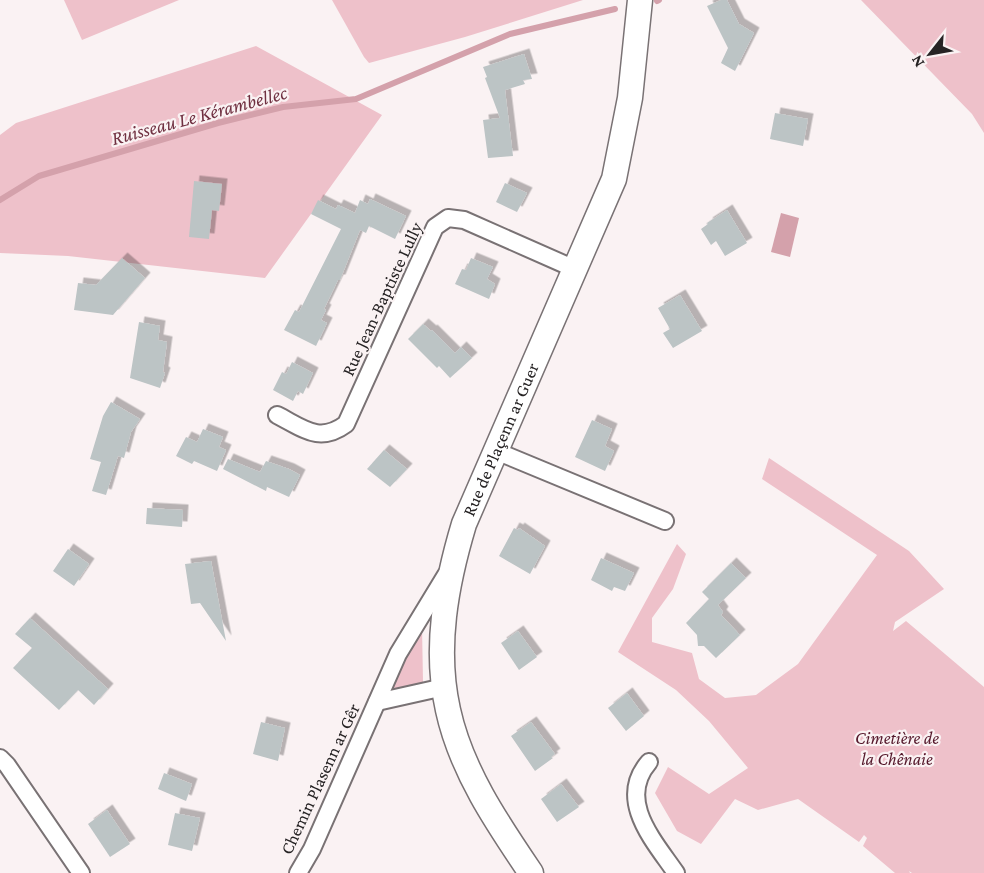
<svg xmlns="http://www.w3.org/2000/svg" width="984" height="873" viewBox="0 0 984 873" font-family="'Crimson Pro',serif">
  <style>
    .green { fill: #eec1ca }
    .water { fill: #d4a1ab }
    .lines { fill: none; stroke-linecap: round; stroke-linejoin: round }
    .stream { stroke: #d4a1ab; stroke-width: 6 }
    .building { fill: #bcc4c5; filter: url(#shadow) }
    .minor-casing { stroke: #797274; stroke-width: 20 }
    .secondary-casing { stroke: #797274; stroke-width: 27 }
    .minor { stroke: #fff; stroke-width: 16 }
    .secondary { stroke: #fff; stroke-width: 24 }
    .labels { text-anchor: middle; stroke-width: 4.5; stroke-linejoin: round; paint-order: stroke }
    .street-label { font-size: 18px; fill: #262324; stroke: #faf2f3 }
    .park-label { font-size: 18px; font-style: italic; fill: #55182b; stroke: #faf2f3 }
    .water-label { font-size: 20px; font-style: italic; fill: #703041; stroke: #faf2f3 }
  </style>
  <defs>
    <filter id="shadow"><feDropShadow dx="5.5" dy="-5.5" stdDeviation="0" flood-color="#0004"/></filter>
  </defs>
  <rect width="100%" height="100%" fill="#faf2f3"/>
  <!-- green -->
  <g class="green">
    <polygon points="64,0 179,0 82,40"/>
    <polygon points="332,0 583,0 465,37 369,63 364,57"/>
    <polygon points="861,0 984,0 984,133 972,114"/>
    <polygon points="256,46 382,115 265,278 68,256 0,253 0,135 16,123"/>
    <polygon points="769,458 909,551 944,589 895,622 893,631 906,621 984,687 984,873 912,873 909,871 910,873 895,873 863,846 867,838 864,835 859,842 798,799 758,810 735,799 701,844 677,831 655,793 668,767 709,794 748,768 709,721 676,690 618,652 677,544 686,554 673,589 652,618 652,642 692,653 699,679 725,698 756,695 798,664 877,555 762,479"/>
    <polygon points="422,626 423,682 390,691"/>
  </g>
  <!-- water -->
  <polygon class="water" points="781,213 799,218 790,257 771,252"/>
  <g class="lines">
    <!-- stream -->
    <g class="stream">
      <polyline points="657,1 659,0"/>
      <polyline points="0,200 39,176 218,123 283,107 356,99 510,34 615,9"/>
    </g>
  </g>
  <!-- building -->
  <g class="building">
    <polygon points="721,0 727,0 739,24 754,33 735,71 721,63 728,48 707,6"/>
    <polygon points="524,54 532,79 523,80 525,84 505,90 513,156 488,158 483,120 500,118 485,78 487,77 483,67"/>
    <polygon points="775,113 808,119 803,146 770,139"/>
    <polygon points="194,181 222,184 219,211 212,210 209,239 189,237"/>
    <polygon points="505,183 527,193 517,212 496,202"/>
    <polygon points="370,199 406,216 395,239 369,226 366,233 360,230 340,280 338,280 324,309 326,310 321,320 327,323 316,346 284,330 295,310 299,312 341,229 311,214 318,200 336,209 338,205 355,213 360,200 368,204"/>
    <polygon points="727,210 747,243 725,256 716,241 711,245 701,229 708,224 707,223"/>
    <polygon points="122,258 145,278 113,315 74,310 78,283 96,285"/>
    <polygon points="471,258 493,267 487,279 495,284 489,299 455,284 462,269 466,270"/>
    <polygon points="680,295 702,331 673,348 663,333 670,329 658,308"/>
    <polygon points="139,322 160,326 158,340 167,342 163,372 165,373 160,388 130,378"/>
    <polygon points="423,324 431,331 432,330 455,353 461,347 472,358 450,378 439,366 437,368 408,339"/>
    <polygon points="292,362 313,373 303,394 298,391 293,401 273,390 282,372 286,374"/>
    <polygon points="111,402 140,419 131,432 124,458 118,456 106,495 92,491 101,462 90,459 103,416"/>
    <polygon points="592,420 612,429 605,446 614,451 605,471 575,457"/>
    <polygon points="203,429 223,437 219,447 226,450 217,471 194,461 192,464 176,456 186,437 197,442"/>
    <polygon points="384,450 407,469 390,487 367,469"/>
    <polygon points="228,459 260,472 266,461 289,469 300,475 289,497 267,487 266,491 223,469"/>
    <polygon points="147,508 183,510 182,527 146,524"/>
    <polygon points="514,528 518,530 519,528 545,546 530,574 499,556"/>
    <polygon points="68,549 89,564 74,586 53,571"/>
    <polygon points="601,558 634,573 625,591 614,587 612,591 591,580"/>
    <polygon points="211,561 226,641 200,603 191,604 185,564"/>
    <polygon points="731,563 746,578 718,605 723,612 721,615 740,635 716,658 704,646 698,646 697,635 686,623 709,599 702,592"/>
    <polygon points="30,618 108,689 94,705 78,690 59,710 13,668 32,648 15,634"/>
    <polygon points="518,631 537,657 519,670 501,643"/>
    <polygon points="627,693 644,716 626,731 608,708"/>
    <polygon points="261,722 285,728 278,761 253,754"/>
    <polygon points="531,722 555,754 551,757 553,758 535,771 511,736"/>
    <polygon points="164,773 192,784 186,801 158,789"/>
    <polygon points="561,784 579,807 557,822 541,799"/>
    <polygon points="107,810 130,844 110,857 88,824"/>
    <polygon points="175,813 200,818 192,851 168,845"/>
  </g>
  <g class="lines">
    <defs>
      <g id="minor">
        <path d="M 277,415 C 303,428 319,444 346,424 L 435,227 L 448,218 L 464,220 L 575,269"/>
        <polyline points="496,451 665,521"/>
        <polyline points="377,702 444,687"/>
        <polyline points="0,758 7,765 81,873"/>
        <path d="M 649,762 C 616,800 654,841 676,873"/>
        <polyline points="298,873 312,849 398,654 446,575"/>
      </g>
      <g id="secondary">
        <path id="s1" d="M 531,873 C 497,823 461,770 448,710 C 434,648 446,584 464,524 L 614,179 L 630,98 L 640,0"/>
      </g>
    </defs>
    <!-- minor casing -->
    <use href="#minor" class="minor-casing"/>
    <!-- secondary casing -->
    <use href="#secondary" class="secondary-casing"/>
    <!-- minor -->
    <use href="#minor" class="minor"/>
    <!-- secondary -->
    <use href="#secondary" class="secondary"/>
  </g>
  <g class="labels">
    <!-- street labels -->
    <g class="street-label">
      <text transform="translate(382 299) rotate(-65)" y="6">Rue Jean-Baptiste Lully</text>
      <text dy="6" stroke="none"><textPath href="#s1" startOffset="465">Rue de Plaçenn ar Guer</textPath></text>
      <text transform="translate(320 779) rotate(-65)" y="6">Chemin Plasenn ar Gêr</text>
    </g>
    <!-- park labels -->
    <g class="park-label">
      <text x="897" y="744">Cimetière de<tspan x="897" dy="21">la Chênaie</tspan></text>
    </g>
    <!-- water labels -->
    <g class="water-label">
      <text transform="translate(199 115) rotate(-15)" y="7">Ruisseau Le Kérambellec</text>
    </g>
  </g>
  <!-- north arrow -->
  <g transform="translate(930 54) rotate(239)" stroke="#faf2f3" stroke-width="4.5" paint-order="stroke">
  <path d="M0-4.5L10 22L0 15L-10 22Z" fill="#262324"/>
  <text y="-9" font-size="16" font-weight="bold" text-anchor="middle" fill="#262324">N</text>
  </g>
</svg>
